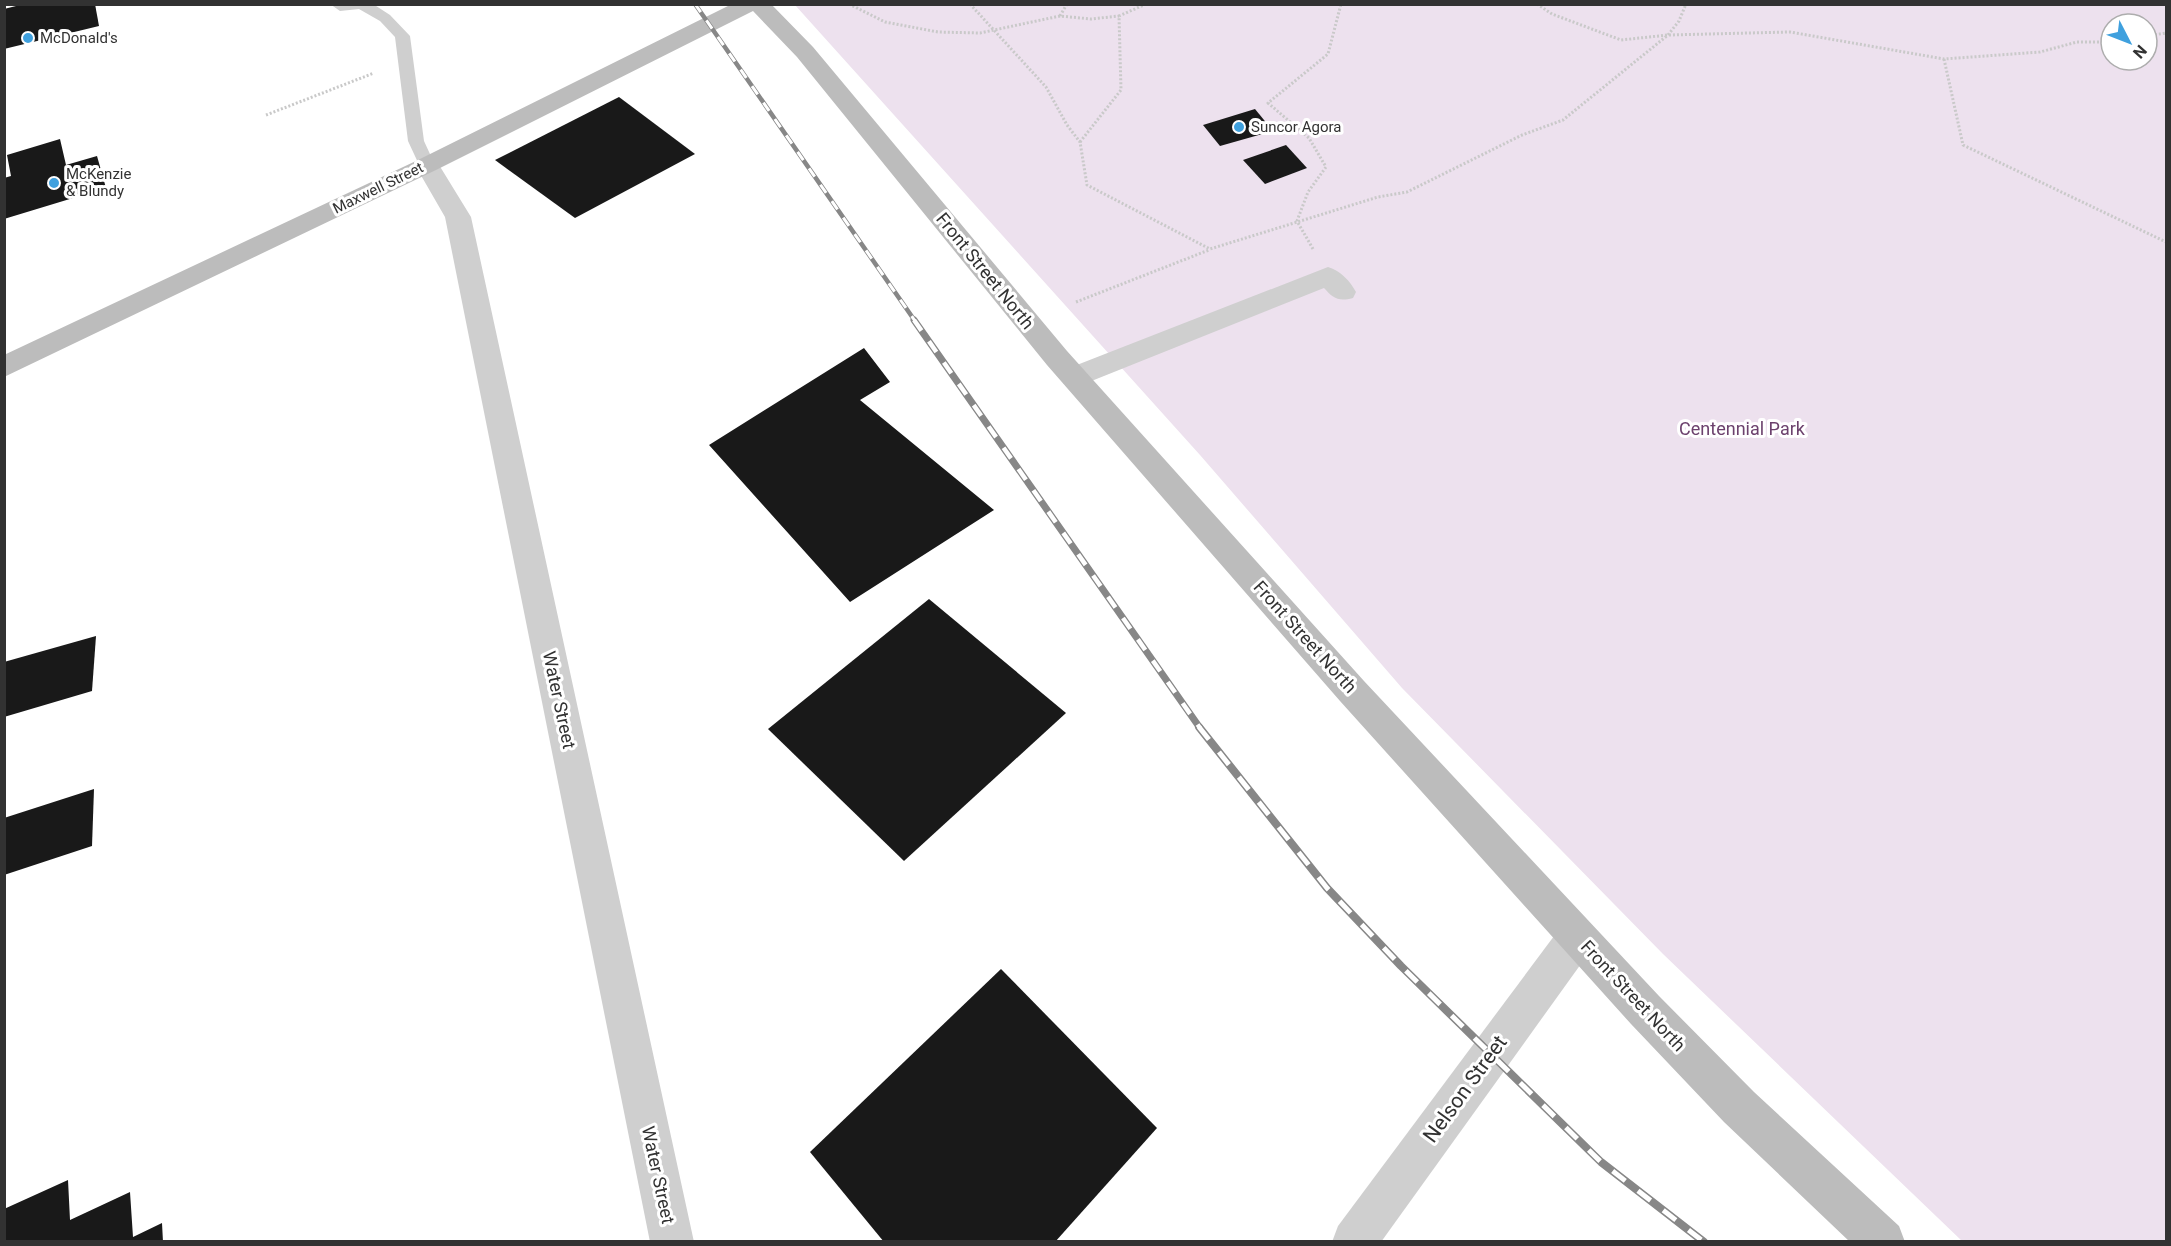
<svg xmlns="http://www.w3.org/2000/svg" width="2171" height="1246" viewBox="0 0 2171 1246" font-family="Roboto,sans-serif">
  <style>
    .green { fill: #ede1ee; fill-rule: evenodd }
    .building { fill: #191919 }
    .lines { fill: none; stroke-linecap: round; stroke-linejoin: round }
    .path { stroke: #c9c9c9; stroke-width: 3; stroke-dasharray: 2 2; stroke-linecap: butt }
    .lane { fill: #cfcfcf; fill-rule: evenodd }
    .street { fill: #cfcfcf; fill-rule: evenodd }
    .secondary { fill: #bcbcbc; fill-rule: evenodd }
    .rail-far2-casing { stroke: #878787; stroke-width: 4.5 }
    .rail-far1-casing { stroke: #878787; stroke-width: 7 }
    .rail-casing { stroke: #878787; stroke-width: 8 }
    .rail-far2 { stroke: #fff; stroke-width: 3; stroke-dasharray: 10; stroke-linecap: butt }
    .rail-far1 { stroke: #fff; stroke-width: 4.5; stroke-dasharray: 13; stroke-linecap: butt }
    .rail { stroke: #fff; stroke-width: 5; stroke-dasharray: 16; stroke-linecap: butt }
    .poi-dot { fill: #3fa0de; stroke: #fff; stroke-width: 2 }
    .labels { text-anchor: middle; stroke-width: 6; stroke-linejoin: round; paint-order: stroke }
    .far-poi-label { font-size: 15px; fill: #323232; stroke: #fff; text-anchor: start }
    .far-street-label { font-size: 15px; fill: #323232; stroke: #fff }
    .street-label { font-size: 18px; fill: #323232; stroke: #fff }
    .park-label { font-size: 18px; fill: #6c416d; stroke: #fff }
    .near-street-label { font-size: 21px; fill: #323232; stroke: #fff }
  </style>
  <rect width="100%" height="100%" fill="#fff"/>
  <!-- green -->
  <path class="green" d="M 795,5 L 2166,5 L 2166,1241 L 1962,1241 L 1663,954 L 1402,688 L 1200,455 ZM 2111,24 L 2147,24 L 2147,60 L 2111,60 Z"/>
  <!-- building -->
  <g class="building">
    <polygon points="24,4 95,4 99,26 4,49 4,9"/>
    <polygon points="619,97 695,154 575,218 495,160"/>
    <polygon points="1255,109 1273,131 1220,146 1203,125"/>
    <polygon points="60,139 66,165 97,156 106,188 4,219 4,178 11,176 7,155"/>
    <polygon points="1286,145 1307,168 1265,184 1243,160"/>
    <polygon points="864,348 890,382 860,400 994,510 850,602 709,445"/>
    <polygon points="929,599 1066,713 904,861 768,729"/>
    <polygon points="96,636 92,691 4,717 4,662"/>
    <polygon points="94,789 92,846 4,875 4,818"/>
    <polygon points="1001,969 1157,1128 1055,1242 884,1242 810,1152"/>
    <polygon points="68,1180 70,1220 130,1192 133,1237 162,1223 163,1242 4,1242 4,1209"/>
  </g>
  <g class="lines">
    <!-- path -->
    <g class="path">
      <polyline points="849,4 885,22 938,32 980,33 1060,16 1091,19 1119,16"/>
      <polyline points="970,4 1046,87 1067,125 1080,142 1087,185 1210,249 1378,197 1407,192 1522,135 1563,120 1668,35 1679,21 1686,4"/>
      <polyline points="1537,4 1552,14 1621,40 1668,35 1790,32 1944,59 2040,52 2077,42 2111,42"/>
      <polyline points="1060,16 1067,4"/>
      <polyline points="2147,36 2166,33"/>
      <polyline points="1944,59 1963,145 2166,242"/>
      <polyline points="266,115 374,73"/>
      <polyline points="1080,142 1121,90 1119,16 1146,4"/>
      <polyline points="1313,249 1297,221 1308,192 1326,167 1309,138 1268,103 1328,54 1341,4"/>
      <polyline points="1076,302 1209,250"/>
    </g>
    <!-- lane -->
    <polygon class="lane" points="330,4 373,4 390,15 410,36 424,141 435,165 433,169 421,169 408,141 395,37 380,21 359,9 340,11"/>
    <!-- street -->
    <g class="street">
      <polygon points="427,157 436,160 471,217 694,1242 650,1242 445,217 415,165 418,160"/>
      <path d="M 1328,267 C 1341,271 1350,281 1356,292 L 1353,298 C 1338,302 1333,298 1324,288 L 1084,384 L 1074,387 L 1064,384 L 1060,377 L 1064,370 Z"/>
      <polygon points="1577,918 1591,924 1596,937 1591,950 1381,1242 1332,1242 1338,1226 1563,924"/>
    </g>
    <!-- secondary -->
    <polygon class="secondary" points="732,4 771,4 813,47 1067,351 1364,681 1659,996 1754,1092 1899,1226 1905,1242 1850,1242 1724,1122 1631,1024 1340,701 1047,365 797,57 753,11 436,170 4,377 4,355 418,160"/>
    <defs>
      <polyline id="rail-far2" points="695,4 915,321"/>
      <polyline id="rail-far1" points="914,320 1200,728"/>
      <polyline id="rail" points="1199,727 1327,888 1401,966 1601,1162 1704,1242"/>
    </defs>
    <!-- rail-far2 casing -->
    <use href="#rail-far2" class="rail-far2-casing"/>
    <!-- rail-far1 casing -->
    <use href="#rail-far1" class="rail-far1-casing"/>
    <!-- rail casing -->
    <use href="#rail" class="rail-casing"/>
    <!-- rail-far2 -->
    <use href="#rail-far2" class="rail-far2"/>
    <!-- rail-far1 -->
    <use href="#rail-far1" class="rail-far1"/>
    <!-- rail -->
    <use href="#rail" class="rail"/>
  </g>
  <!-- markers -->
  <g class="poi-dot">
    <circle cx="28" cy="38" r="6"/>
    <circle cx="1239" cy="127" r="6"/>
    <circle cx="54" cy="183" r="6"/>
  </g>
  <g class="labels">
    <!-- far-poi labels -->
    <g class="far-poi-label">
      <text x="40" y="43">McDonald's</text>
      <text x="1251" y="132">Suncor Agora</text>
      <text x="66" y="179">McKenzie<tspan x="66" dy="17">&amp; Blundy</tspan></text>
    </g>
    <!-- far-street labels -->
    <g class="far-street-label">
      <text transform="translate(378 188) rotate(-26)" y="5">Maxwell Street</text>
    </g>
    <!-- street labels -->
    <g class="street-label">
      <text transform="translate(985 271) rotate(51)" y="6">Front Street North</text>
      <text transform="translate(1305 637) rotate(48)" y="6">Front Street North</text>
      <text transform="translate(559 700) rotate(78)" y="6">Water Street</text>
      <text transform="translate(1633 996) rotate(47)" y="6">Front Street North</text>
      <text transform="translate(658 1175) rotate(78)" y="6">Water Street</text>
    </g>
    <!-- park labels -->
    <g class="park-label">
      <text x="1742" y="435">Centennial Park</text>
    </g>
    <!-- near-street labels -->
    <g class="near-street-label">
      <text transform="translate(1465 1089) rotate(-54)" y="7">Nelson Street</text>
    </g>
  </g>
  <!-- border -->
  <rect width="2171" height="1246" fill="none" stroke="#323232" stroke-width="12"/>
  <!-- north arrow -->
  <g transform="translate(2129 42) rotate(132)"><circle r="28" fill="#ffffff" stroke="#adadad" stroke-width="1.5"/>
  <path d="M0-4.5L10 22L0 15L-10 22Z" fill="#3fa0de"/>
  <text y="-9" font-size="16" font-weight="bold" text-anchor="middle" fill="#323232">N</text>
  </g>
</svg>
